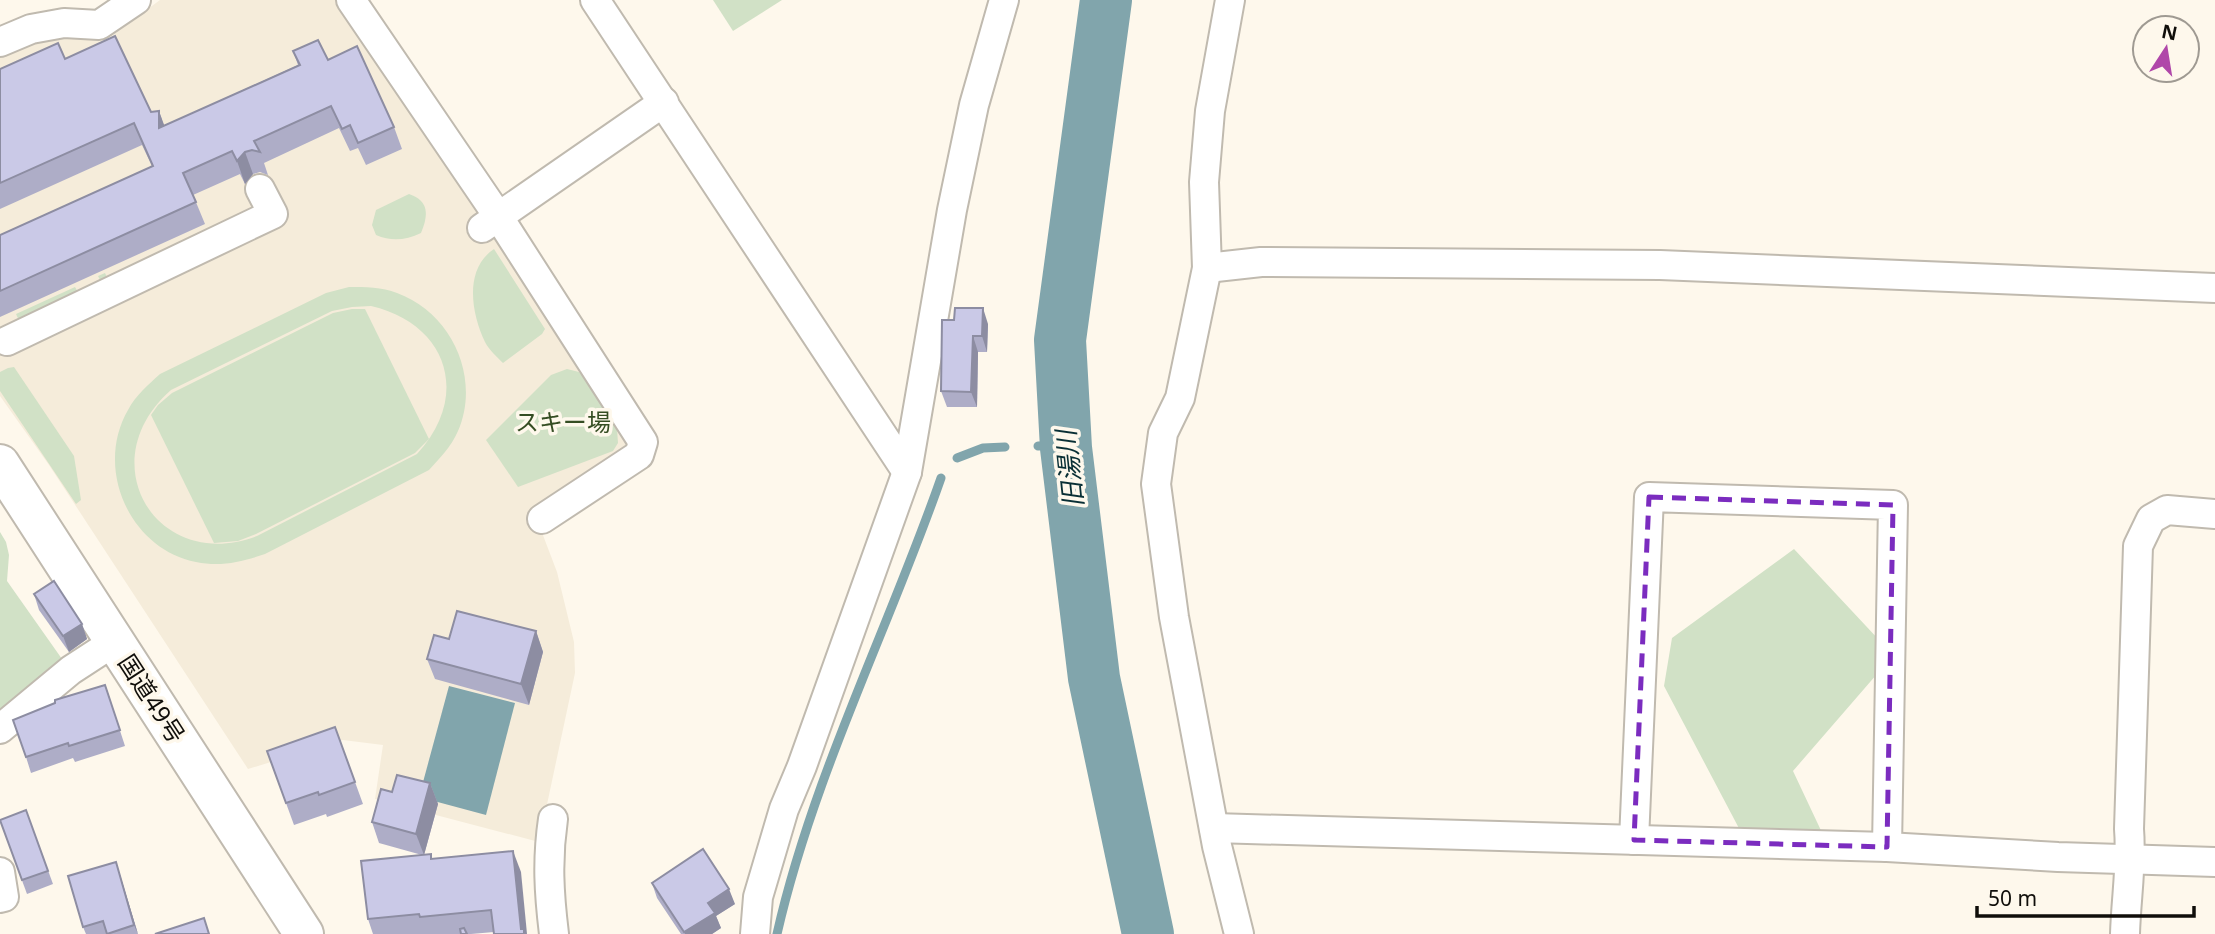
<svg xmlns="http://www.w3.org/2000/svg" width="2215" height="934" viewBox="0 0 2215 934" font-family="'Noto Sans','Noto Sans JP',sans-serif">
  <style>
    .built { fill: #f5ecda }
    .green { fill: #d1e1c6; fill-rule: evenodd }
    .water { fill: #81a5ac }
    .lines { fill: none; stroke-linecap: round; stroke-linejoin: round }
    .stream { stroke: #81a5ac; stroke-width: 9 }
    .river { stroke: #81a5ac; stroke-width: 52 }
    .street-casing { stroke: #c0baaf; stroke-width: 32 }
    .highway-casing { stroke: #c0baaf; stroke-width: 42 }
    .street { stroke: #fff; stroke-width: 28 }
    .highway { stroke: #fff; stroke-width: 38 }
    .wall { fill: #aeadc7 }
    .shaded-wall { fill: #8d8da2 }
    .building { fill: #cac9e7; stroke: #8d8da2; stroke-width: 2 }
    .marked { fill: none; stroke: #7b2cbf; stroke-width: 5; stroke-dasharray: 14 9; stroke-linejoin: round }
    .labels { text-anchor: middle; stroke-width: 7; stroke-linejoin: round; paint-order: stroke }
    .park-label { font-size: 24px; fill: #354d23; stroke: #fef8ec }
    .street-label { font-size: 24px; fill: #100e0a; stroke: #fef8ec }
    .water-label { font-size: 26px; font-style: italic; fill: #092f35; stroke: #fef8ec }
  </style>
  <rect width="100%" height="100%" fill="#fef8ec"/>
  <!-- built -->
  <polygon class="built" points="160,0 344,0 629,436 625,451 541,530 557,572 574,642 575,673 539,842 375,799 383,745 343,740 248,769 49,465 0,396 0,57 51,36 109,38"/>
  <!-- green -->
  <g class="green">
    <polygon points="713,0 782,0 733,31"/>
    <path d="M 409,194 C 430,201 428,216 421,233 C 406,240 392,242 376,235 L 372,225 L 376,210 Z"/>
    <path d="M 494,249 L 545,329 L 542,334 L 503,363 C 497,357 489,350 485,342 C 471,313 464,269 494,249 Z"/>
    <polygon points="105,273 110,284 21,325 16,314 75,287 79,294 102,284 98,276"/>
    <path d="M 349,287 C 365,287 382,287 397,293 C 452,313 481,378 458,431 C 451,447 440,458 429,470 L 265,554 C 242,562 221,567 196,562 C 130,549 94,469 128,410 C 136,395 148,385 160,374 L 326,293 ZM 371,306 C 448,324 471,396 417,454 L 257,536 C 157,574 89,462 171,390 L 332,311 L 352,307 Z"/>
    <polygon points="352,309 365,309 429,439 415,453 256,534 238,541 214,543 151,415 158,405 172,393 333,313"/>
    <polygon points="14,367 74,456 81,500 76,504 0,391 0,372 8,368"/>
    <polygon points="567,369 579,372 590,385 617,429 618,443 613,451 518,487 486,440 551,375"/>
    <polygon points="0,532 6,542 9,555 7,581 62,659 0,720"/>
    <polygon points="1794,549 1880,641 1877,674 1793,771 1825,839 1742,834 1664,686 1672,638"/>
  </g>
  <!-- water -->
  <polygon class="water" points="449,686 515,703 486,815 419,797"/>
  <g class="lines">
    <!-- stream -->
    <g class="stream">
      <polyline points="1038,446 1066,445"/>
      <polyline points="957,458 983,448 1005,447"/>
      <path d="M 777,934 C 813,776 888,630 941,478"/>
    </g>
    <!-- river -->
    <polyline class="river" points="1106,0 1060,340 1066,448 1094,678 1148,934"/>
    <defs>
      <g id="street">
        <polyline points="351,0 498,216 643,442 639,455 542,519"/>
        <polyline points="595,0 907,472"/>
        <polyline points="1230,0 1210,111 1204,182 1207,268 1180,398 1163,433 1156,484 1174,617 1217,846 1239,934"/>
        <polyline points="0,42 31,29 64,23 99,25 136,0"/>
        <polyline points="482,228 664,102"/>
        <polyline points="1207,268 1261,262 1660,265 2215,288"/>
        <polyline points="7,341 273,214 260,189"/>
        <polyline points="0,729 71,670 114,642"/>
        <path d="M 553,819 C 547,860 549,893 554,934"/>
        <polyline points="1214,828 1887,847 2058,857 2215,862"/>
        <polyline points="1634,840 1649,497 1893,505 1887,847"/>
        <polyline points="0,872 4,897 0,898"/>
        <polyline points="755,934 758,897 784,809 802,766 907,472 952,210 974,105 1004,0"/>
        <path d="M 2125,934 C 2126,898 2132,864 2129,829 L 2138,546 L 2151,519 L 2167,510 L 2215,514"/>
      </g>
      <polyline id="highway" points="0,464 304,934"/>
    </defs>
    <!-- street casing -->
    <use href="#street" class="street-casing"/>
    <!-- highway casing -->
    <use href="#highway" class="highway-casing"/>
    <!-- street -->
    <use href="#street" class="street"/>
    <!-- highway -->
    <use href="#highway" class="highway"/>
  </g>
  <!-- wall -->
  <g class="wall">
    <polygon points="293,51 328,60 394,127 402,149 366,165 358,148 350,151 339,128 264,163 268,175 260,172 253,174 245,184 240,174 193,195 205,224 0,317 0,235 152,166 142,145 0,209 0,69 65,59 151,112 159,111 164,126 298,65"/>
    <polygon points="954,320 988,324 987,352 978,352 977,407 947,407 941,391"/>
    <polygon points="34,594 82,624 87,639 69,652 39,610"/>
    <polygon points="536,631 543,652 529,705 435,679 427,659 449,639"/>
    <polygon points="110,700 125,746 75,762 73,758 31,773 26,757"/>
    <polygon points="335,727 363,804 327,817 326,814 294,825 267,751"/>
    <polygon points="430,783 438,804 424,855 431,854 432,859 521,872 494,932 471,934 373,934 368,919 422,855 379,843 372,822 392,792"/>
    <polygon points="26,810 53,884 27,894 5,834"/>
    <polygon points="116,862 138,934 86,934 83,927"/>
    <polygon points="652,883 735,904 716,916 721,928 712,934 681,934 657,898"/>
  </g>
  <!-- shaded-wall -->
  <g class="shaded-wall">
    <polygon points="159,111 167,133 159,128"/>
    <polygon points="245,152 253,174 245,184 237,161"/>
    <polygon points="983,308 988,324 987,352 982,336"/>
    <polygon points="973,336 978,352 977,407 971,392"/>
    <polygon points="82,624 87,639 69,652 63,636"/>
    <polygon points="536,631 543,652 529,705 521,684"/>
    <polygon points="430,783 438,804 424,855 416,834"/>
    <polygon points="513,851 521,872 527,934 523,934 521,929"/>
    <polygon points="116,862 121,878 138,934 134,925"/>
    <polygon points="729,889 735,904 716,916 721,928 712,934 685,934 684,932 708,903"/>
  </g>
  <!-- building -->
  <g class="building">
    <polygon points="115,36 151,112 159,111 159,128 300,65 293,51 318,40 328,60 357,46 394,127 358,143 350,125 342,129 331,106 254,141 260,152 252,150 245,152 237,161 232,151 183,173 196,202 0,291 0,235 153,166 134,123 0,183 0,69 58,43 65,59"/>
    <polygon points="955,308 983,308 982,336 973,336 971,392 941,391 942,320 954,320"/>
    <polygon points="54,581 82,624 63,636 34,594"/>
    <polygon points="457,611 536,631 521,684 427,659 434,635 449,639"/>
    <polygon points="105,685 120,730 69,746 68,743 26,757 13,720 55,703 55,700"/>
    <polygon points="335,727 355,782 319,795 318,792 286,803 267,751"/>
    <polygon points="397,775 430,783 416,834 372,822 381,789 392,792"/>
    <polygon points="26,810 48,871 22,880 0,820"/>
    <polygon points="703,849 729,889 708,903 715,913 684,932 652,883"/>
    <polygon points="513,851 521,929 524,929 524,934 494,934 491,910 420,917 419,914 368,919 361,861 431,854 431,859"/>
    <polygon points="116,862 134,925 107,934 103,921 83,927 68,876"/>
    <polygon points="204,918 209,934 155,934"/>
    <polygon points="464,928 467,934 461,934 460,929"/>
  </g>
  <!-- marked area -->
  <path class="marked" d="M 1649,497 L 1893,505 L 1887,847 L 1634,840 Z"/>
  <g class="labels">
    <!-- park labels -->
    <g class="park-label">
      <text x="563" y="431">スキー場</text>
    </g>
    <!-- street labels -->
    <g class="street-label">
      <text transform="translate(151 699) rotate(57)" y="8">国道49号</text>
    </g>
    <!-- water labels -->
    <g class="water-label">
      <text transform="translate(1070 469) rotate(-96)" y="9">旧湯川</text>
    </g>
  </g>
  <!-- north arrow -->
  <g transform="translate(2166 49) rotate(12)"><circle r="33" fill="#fef8ec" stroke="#9f9a92" stroke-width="2"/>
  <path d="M0-5L12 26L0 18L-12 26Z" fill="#b047a9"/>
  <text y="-10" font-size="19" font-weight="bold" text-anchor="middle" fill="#100e0a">N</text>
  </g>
  <!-- scale -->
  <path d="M1977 906v10h217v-10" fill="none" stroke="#100e0a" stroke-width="3.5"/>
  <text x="1988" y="906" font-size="21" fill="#100e0a" stroke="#fef8ec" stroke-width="5" paint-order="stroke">50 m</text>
</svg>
